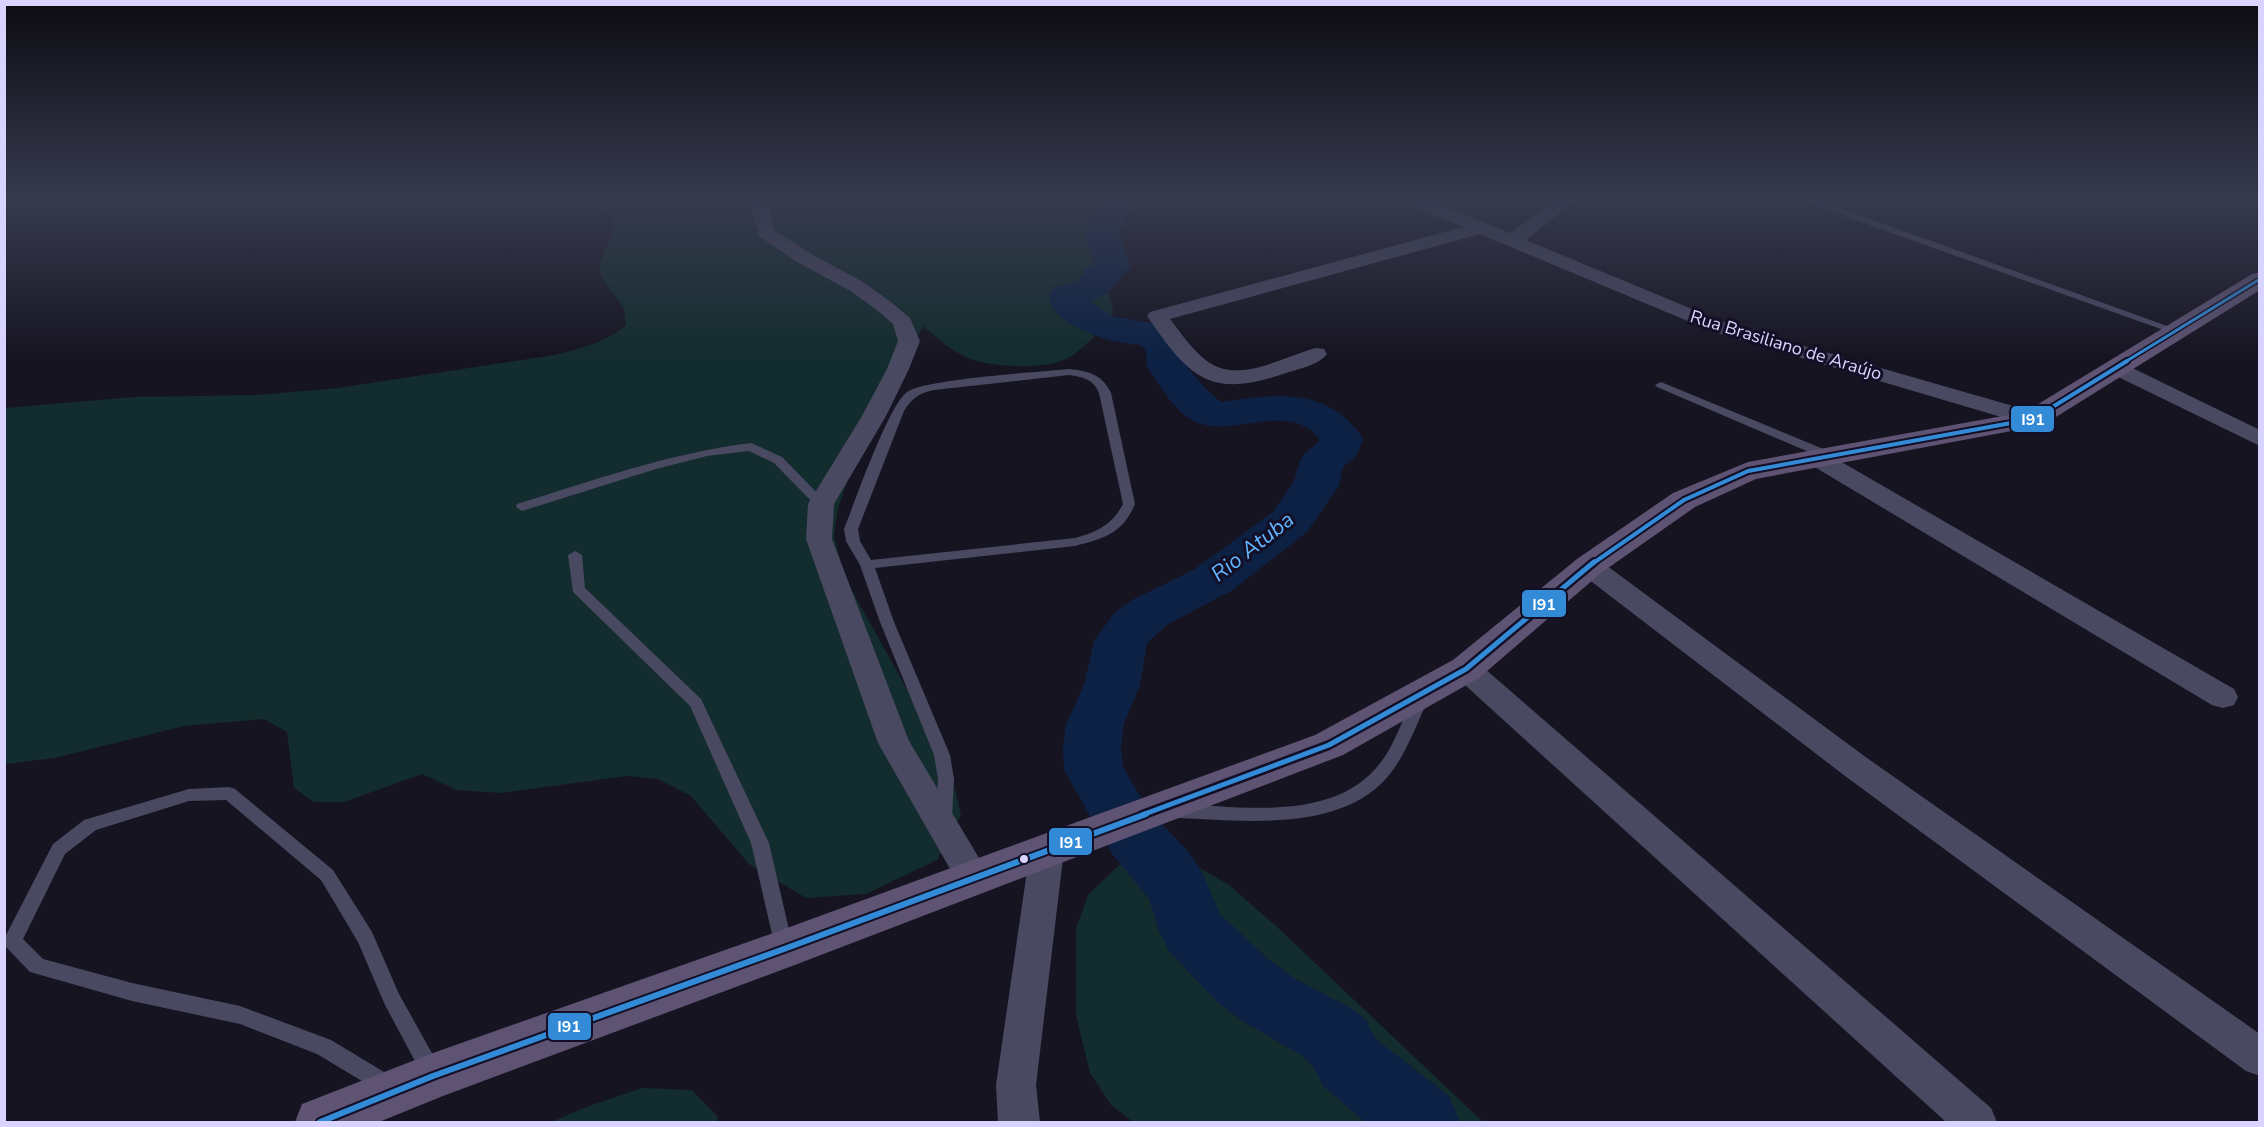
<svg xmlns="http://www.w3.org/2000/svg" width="2264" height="1127" viewBox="0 0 2264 1127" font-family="'Nunito Sans',sans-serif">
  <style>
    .green { fill: #132c2d }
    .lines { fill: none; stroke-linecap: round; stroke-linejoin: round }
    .river { fill: #0d2144; fill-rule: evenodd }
    .lane { fill: #4a4962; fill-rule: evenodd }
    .street { fill: #4a4962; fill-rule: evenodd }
    .primary { fill: #5e5373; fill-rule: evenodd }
    .bus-1-far3-casing { stroke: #130f26; stroke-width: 6 }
    .bus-1-far2-casing { stroke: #130f26; stroke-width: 8 }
    .bus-1-far1-casing { stroke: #130f26; stroke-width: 10 }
    .bus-1-casing { stroke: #130f26; stroke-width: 10 }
    .bus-1-far3 { stroke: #338bd7; stroke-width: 3 }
    .bus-1-far2 { stroke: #338bd7; stroke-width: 4 }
    .bus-1-far1 { stroke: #338bd7; stroke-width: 5 }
    .bus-1 { stroke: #338bd7; stroke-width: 6 }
    .bus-dot { fill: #d9d4ff; stroke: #130f26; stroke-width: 2 }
    .labels { text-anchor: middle; stroke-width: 6; stroke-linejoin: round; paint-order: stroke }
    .far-street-label { font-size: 18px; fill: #d9d4ff; stroke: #130f26 }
    .water-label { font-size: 22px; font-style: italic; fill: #62b6ff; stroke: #130f26 }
    .line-badge { stroke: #130f26; stroke-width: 2 }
    .badge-label { font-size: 16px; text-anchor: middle; font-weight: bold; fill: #fff }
  </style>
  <rect width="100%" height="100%" fill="#161421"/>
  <!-- green -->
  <g class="green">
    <path d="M 585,199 L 1111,199 C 1103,220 1088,250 1096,271 C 1102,290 1112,290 1113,313 C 1101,329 1089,344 1072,356 C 1048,371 993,368 968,358 C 951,351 937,338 923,326 L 847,482 L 838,508 L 834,535 L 844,576 L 933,736 L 952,775 L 961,815 L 937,860 L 866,894 L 806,898 L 749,864 L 691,796 L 658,779 L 627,776 L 501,793 L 457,790 L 422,774 L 344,802 L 314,802 L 294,788 L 287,732 L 264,719 L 184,726 L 55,758 L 5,764 L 5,408 L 134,397 L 258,395 L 338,388 L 554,355 C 580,348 606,343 626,325 L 624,309 L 601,276 L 600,263 L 611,238 L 612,221 L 604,211 Z"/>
    <polygon points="1154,854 1184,859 1229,885 1275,925 1483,1122 1133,1122 1111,1105 1090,1073 1076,1015 1076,929 1088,895 1119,865"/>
    <polygon points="642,1088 692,1090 717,1116 718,1122 551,1122 589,1106"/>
  </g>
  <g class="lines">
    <!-- river -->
    <path class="river" d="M 1105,199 L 1139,199 L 1125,218 L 1119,234 L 1131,266 L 1107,294 L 1089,301 L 1112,316 L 1169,326 L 1186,349 L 1187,367 L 1207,390 L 1221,402 C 1276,394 1327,386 1363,438 C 1360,452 1355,458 1343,467 L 1339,486 L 1307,532 L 1231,591 L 1168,624 L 1147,643 L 1140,685 L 1124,724 L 1121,747 L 1123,767 L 1142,799 L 1135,812 L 1157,819 L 1188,851 L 1202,872 L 1220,914 L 1268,959 L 1294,978 L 1356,1011 L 1365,1019 L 1376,1039 L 1449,1096 L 1460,1122 L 1365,1122 L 1324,1087 L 1313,1067 L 1304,1057 L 1244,1022 L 1218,1003 L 1169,951 L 1159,931 L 1149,899 L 1113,855 L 1104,837 L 1111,822 L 1090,816 L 1064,770 L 1063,747 L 1066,724 L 1084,685 L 1094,641 L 1114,613 L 1132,600 L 1195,569 L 1273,512 L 1294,481 L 1300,461 L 1306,452 L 1318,443 L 1319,438 C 1286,398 1229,443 1190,419 C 1174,409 1161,388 1151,373 L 1147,367 L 1146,351 L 1141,345 C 1114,344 1052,327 1049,295 L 1054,287 L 1078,281 L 1085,270 L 1095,263 C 1094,256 1090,251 1087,244 C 1081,228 1096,211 1105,199 Z"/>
    <!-- lane -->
    <g class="lane">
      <polygon points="1804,199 1815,199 2181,331 2176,334 2172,333 1805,202"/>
      <path d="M 1069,369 C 1088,371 1102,374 1111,393 L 1135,504 C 1122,534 1105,538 1075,546 L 875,568 L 894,622 L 950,755 L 954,779 L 952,817 L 950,822 L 944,824 L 938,822 L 936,817 L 938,779 L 934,755 L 880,622 L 860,565 L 846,541 L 844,529 C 855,502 888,406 907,392 C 924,379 1040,372 1069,369 ZM 1069,375 C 1083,377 1093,379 1099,393 L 1123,504 C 1112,525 1097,532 1075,538 L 871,560 L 860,541 L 858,529 L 904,411 C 912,398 919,393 934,390 Z"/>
      <polygon points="1661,382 1833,453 1835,456 1829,460 1825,459 1657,387 1655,385"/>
      <path d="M 751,443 L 782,457 L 825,501 L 827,504 L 825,507 L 817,507 L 774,463 L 749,451 L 707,456 L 656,469 L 522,511 L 516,507 L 517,504 C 595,480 670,453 751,443 Z"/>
      <polygon points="575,551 582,555 585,588 701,699 769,843 793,947 791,953 784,955 777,953 775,947 751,843 690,706 573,592 568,555"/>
      <path d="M 1420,695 L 1425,696 L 1428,700 C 1417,723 1408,749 1393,770 C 1348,833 1247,821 1179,818 L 1173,816 L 1171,811 L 1173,806 L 1179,804 C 1245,807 1336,822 1381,762 C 1395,744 1402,720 1412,700 L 1415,696 Z"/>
      <polygon points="229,787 235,789 333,870 372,932 399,994 438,1064 441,1071 438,1078 431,1080 424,1078 385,1005 358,942 321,880 226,800 189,801 96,830 65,854 23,939 43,959 132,983 240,1006 331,1040 394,1078 397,1085 394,1092 387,1095 380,1092 317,1054 240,1024 132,1001 30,972 6,947 4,939 53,844 84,820 189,789"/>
    </g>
    <!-- street -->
    <g class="street">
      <polygon points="748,199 766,199 774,230 813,255 863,282 891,302 910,318 920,341 909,369 886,416 834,504 832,539 909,741 991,878 985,888 973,893 961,888 878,743 806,539 808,504 862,416 887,369 898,341 893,324 877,310 849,290 799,263 760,237"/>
      <path d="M 1404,199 L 1428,199 L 1510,233 L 1557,199 L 1577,199 L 1526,240 L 1728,324 L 2041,414 L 2045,419 L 2041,424 L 2033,426 L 2025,424 L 1714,332 L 1480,234 L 1170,319 C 1206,367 1219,383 1281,360 C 1293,356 1304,351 1316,348 L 1324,349 L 1327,354 C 1319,365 1298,369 1286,373 C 1209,400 1189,377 1147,316 L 1150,312 L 1463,227 L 1406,203 Z"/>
      <polygon points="2118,361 2260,430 2260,446 2110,373 2107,368 2110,363"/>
      <polygon points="1817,451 1826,453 2234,689 2238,697 2234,705 2223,708 2212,705 1808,463 1805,458 1808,453"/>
      <polygon points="1589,557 1599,560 1867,758 2260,1034 2260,1076 2246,1071 1845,776 1579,572 1575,566 1579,560"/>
      <polygon points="1466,659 1477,662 1991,1108 1997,1122 1946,1122 1455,676 1451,669 1455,662"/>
      <polygon points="1047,836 1059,840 1064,850 1036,1085 1040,1122 998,1122 996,1085 1030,850 1035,840"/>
    </g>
    <!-- primary -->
    <polygon class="primary" points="2260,272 2260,290 2043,425 1756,479 1695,507 1601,573 1479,678 1343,755 800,963 443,1096 379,1122 295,1122 302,1104 433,1053 776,932 1315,735 1453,660 1577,559 1673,493 1748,462 2025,412 2252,274"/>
    <defs>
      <polyline id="bus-1-far3" points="2125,362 2260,279"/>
      <polyline id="bus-1-far2" points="1592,564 1684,500 1748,471 2033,419 2127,361"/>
      <polyline id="bus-1-far1" points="1142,815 1329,745 1466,669 1594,562"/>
      <polyline id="bus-1" points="320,1122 433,1076 784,949 1146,814"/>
    </defs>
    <!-- bus-1-far3 casing -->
    <use href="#bus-1-far3" class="bus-1-far3-casing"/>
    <!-- bus-1-far2 casing -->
    <use href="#bus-1-far2" class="bus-1-far2-casing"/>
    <!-- bus-1-far1 casing -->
    <use href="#bus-1-far1" class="bus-1-far1-casing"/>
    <!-- bus-1 casing -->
    <use href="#bus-1" class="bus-1-casing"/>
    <!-- bus-1-far3 -->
    <use href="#bus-1-far3" class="bus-1-far3"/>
    <!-- bus-1-far2 -->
    <use href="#bus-1-far2" class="bus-1-far2"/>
    <!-- bus-1-far1 -->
    <use href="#bus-1-far1" class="bus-1-far1"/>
    <!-- bus-1 -->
    <use href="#bus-1" class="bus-1"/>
  </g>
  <!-- sky -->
  <linearGradient id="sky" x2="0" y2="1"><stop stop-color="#0c0b12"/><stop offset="0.56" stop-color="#363a4e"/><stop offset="1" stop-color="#363a4e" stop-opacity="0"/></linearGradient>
  <rect width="2264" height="357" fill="url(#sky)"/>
  <!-- markers -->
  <circle class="bus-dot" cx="1024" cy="859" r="5"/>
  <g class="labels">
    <!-- far-street labels -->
    <g class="far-street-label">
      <text transform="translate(1786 345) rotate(17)" y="6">Rua Brasiliano de Araújo</text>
    </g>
    <!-- water labels -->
    <g class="water-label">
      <text transform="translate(1252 546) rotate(-38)" y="8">Rio Atuba</text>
    </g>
  </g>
  <g class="line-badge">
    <rect x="2010" y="405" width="45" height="28" rx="6" fill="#338bd7"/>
    <rect x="1521" y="589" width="46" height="29" rx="6" fill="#338bd7"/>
    <rect x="1048" y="827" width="45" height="29" rx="6" fill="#338bd7"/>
    <rect x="547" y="1012" width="45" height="29" rx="6" fill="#338bd7"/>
  </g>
  <g class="badge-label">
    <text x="2033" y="425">I91</text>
    <text x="1544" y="610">I91</text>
    <text x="1071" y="848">I91</text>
    <text x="569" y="1032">I91</text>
  </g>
  <!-- border -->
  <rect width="2264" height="1127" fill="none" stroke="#d9d4ff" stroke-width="12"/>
</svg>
